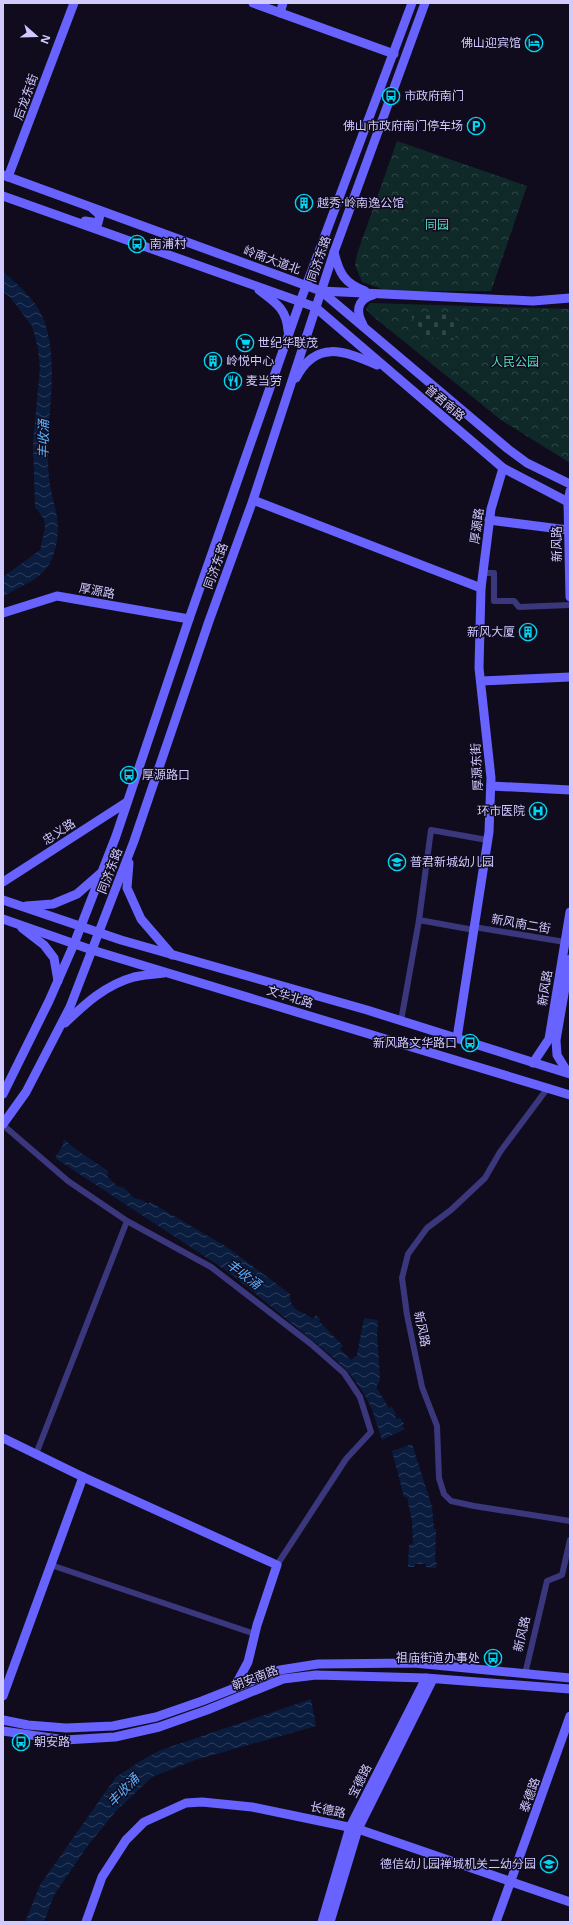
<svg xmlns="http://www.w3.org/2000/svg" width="573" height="1925" viewBox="0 0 573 1925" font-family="'Noto Sans','Noto Sans SC',sans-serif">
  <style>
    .forest { fill: url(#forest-crowns) }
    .cemetery { fill: url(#cemetery-stones) }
    .water { fill: url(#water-waves) }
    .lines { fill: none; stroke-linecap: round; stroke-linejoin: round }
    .street { stroke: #3b377d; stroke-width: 6 }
    .secondary { stroke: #6862fe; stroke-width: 9 }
    .labels { text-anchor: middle; stroke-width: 3; stroke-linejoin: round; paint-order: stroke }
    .poi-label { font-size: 12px; fill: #d1caff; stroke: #100c1e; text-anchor: start }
    .street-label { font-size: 12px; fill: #d1caff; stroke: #100c1e }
    .park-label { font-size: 12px; fill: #57debe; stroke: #100c1e }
    .water-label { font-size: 13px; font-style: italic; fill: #59affe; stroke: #100c1e }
  </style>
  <defs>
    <pattern id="forest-crowns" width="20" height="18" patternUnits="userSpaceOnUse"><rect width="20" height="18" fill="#0f2828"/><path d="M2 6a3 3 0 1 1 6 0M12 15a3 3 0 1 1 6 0" fill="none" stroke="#314648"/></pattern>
    <pattern id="cemetery-stones" width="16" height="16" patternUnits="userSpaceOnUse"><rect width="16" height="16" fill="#0f2828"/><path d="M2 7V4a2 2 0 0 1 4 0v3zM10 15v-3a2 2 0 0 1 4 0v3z" fill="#314648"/></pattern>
    <pattern id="water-waves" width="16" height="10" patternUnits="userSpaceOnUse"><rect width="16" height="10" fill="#0b1d3f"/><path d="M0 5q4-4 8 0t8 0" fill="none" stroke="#2e3c5c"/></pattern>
  </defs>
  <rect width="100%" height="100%" fill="#100c1e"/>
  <!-- forest -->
  <g class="forest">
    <polygon points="397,141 527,186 491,291 388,291 362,282 355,265 357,254"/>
    <polygon points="370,303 570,309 570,463 501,420 370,314 366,309"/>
  </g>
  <!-- cemetery -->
  <polygon class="cemetery" points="455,314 455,340 427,337 411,316"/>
  <!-- water -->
  <g class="water">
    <path d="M 3,272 C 20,286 38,302 45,323 C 61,372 43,427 49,478 C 52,506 64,522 54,553 C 45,581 25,582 3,597 L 3,577 L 40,550 L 45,528 L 44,519 L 35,507 L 33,442 L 40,369 L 38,348 L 32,326 L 10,297 L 3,292 Z"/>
    <path d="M 64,1139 C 77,1152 93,1160 108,1171 L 107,1176 L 117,1186 L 124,1188 L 134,1198 L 142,1200 L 148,1204 L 150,1202 L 227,1247 L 290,1294 C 289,1313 303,1310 313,1319 L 316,1315 L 320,1319 L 319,1321 L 343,1346 L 340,1349 L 351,1360 L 357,1355 L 364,1318 L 378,1320 L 377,1334 L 380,1380 L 376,1387 L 389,1408 L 392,1407 L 396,1414 L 395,1416 L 397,1419 L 400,1418 L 404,1424 L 402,1426 L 405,1429 L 382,1440 L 372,1409 L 364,1394 L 351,1375 L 334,1358 L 230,1273 L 55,1158 L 63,1145 Z"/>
    <polygon points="412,1444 432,1507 434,1529 436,1529 435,1562 437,1563 436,1568 426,1567 426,1564 415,1564 414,1567 408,1567 409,1545 413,1544 412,1521 407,1497 404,1497 392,1451"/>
    <polygon points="311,1699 316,1726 195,1760 152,1777 116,1811 89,1844 54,1895 44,1922 25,1922 40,1885 116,1777 147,1757 161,1750"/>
  </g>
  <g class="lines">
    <!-- street -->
    <g class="street">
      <polyline points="483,573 494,573 494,601 514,601 519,607 570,605"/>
      <polyline points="419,920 474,930"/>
      <polyline points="474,927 565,942"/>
      <polyline points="401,1021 419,920 431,830 487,840"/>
      <polyline points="547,1089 500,1152 485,1178 451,1210 427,1228 408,1254 402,1278 407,1315 422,1387 437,1426 439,1478 444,1494 451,1501 474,1506 570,1521"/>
      <polyline points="3,1125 68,1181 127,1221 211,1267 311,1344 344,1373 360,1397 371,1432 346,1459 277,1565"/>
      <polyline points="36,1454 127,1221"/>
      <polyline points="51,1565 255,1634"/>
      <polyline points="525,1674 547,1581 562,1575 570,1540"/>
    </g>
    <!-- secondary -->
    <g class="secondary">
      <polyline points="253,3 394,54"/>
      <polyline points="280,13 283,3"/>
      <polyline points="3,175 321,291 533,301 570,298"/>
      <polyline points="8,177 74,3"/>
      <polyline points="3,196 315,307 503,468 570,503"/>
      <polyline points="85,221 98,223 100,215 93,209"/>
      <path d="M 334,252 C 339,273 344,283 365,291"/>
      <path d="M 259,290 C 275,302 287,309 288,331"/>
      <polyline points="321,291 508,449 527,463 570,484"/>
      <path d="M 363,325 C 356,312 356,300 373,295"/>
      <path d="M 296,378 C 316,339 344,351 377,365"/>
      <polyline points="570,491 568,502 570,597"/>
      <polyline points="253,500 481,588"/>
      <polyline points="489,520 568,530"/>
      <polyline points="3,613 57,596 189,619"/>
      <polyline points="481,681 570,677"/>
      <polyline points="491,786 570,790"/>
      <polyline points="129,863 127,888 141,919 172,955"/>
      <polyline points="3,882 127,802"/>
      <polyline points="3,900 121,940 367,1010 570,1074"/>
      <polyline points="26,906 53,904 77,894 101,873"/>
      <polyline points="3,919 92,950 570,1095"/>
      <polyline points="22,928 44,945 54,958 58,981"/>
      <path d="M 65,1023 C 85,1004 105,985 134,977 C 143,975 154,974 164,973"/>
      <polyline points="457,1038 489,832 491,778 479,668 481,588 491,509 503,468"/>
      <polyline points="533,1063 549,1039 570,912"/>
      <polyline points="568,1073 557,1055 556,1040 570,959"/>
      <polyline points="3,1094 49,1001 74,944 116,836 189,619 300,302 412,3"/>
      <polyline points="3,1124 26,1092 70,1007 134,841 209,621 253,500 334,252 425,3"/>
      <polyline points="3,1438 83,1477 277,1565 257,1625 248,1662 234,1688"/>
      <polyline points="3,1696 83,1477"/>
      <polyline points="3,1720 28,1725 66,1728 113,1726 156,1717 202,1701 280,1670 318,1664 414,1663 570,1678"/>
      <polyline points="3,1731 65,1740 115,1737 159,1727 207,1710 283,1679 316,1675 426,1678 570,1689"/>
      <polyline points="86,1922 102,1877 126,1840 144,1822 186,1803 202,1802 252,1807 358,1829 570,1902"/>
      <polyline points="322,1922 350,1827 426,1678"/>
      <polyline points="330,1922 358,1829 433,1679"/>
      <polyline points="496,1922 570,1716"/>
    </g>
  </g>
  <!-- icons -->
  <defs>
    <symbol id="hotel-ring" viewBox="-11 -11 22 22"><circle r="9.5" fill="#100c1e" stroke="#01d7f3" stroke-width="1.5"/><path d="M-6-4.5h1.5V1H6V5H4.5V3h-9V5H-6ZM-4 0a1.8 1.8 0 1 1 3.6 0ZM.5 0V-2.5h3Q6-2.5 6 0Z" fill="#01d7f3"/></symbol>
    <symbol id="bus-ring" viewBox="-11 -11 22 22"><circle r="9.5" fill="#100c1e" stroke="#01d7f3" stroke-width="1.5"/><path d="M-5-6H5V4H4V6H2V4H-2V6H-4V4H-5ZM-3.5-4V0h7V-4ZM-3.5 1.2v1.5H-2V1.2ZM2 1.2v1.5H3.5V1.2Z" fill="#01d7f3"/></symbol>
    <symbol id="parking-ring" viewBox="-11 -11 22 22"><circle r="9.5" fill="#100c1e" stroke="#01d7f3" stroke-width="1.5"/><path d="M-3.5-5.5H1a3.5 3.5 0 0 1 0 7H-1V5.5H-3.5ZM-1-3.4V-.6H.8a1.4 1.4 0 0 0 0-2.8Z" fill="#01d7f3"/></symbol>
    <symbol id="building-ring" viewBox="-11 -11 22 22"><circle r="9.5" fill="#100c1e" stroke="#01d7f3" stroke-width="1.5"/><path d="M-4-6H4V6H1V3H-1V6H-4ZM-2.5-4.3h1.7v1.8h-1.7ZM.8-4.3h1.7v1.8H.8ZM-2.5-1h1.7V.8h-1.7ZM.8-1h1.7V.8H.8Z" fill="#01d7f3"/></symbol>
    <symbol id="supermarket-ring" viewBox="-11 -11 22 22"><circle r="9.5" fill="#100c1e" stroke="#01d7f3" stroke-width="1.5"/><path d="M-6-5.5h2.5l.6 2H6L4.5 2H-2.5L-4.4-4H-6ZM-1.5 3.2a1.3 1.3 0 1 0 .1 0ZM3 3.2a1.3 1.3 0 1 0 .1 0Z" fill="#01d7f3"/></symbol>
    <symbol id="restaurant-ring" viewBox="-11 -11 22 22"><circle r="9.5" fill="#100c1e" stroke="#01d7f3" stroke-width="1.5"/><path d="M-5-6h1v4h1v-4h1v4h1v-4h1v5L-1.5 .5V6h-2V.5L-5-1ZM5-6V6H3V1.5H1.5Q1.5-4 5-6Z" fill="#01d7f3"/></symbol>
    <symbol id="hospital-ring" viewBox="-11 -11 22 22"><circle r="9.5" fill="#100c1e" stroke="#01d7f3" stroke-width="1.5"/><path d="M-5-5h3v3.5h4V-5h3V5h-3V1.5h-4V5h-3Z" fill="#01d7f3"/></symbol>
    <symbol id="school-ring" viewBox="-11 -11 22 22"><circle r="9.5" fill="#100c1e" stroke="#01d7f3" stroke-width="1.5"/><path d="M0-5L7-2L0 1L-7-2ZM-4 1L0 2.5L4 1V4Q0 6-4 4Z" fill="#01d7f3"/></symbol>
  </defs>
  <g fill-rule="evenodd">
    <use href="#hotel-ring" x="524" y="33" width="20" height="20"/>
    <use href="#bus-ring" x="381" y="86" width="20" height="20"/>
    <use href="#parking-ring" x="466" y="116" width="20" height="20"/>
    <use href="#building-ring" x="294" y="193" width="20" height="20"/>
    <use href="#bus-ring" x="127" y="234" width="20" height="20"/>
    <use href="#supermarket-ring" x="235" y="333" width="20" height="20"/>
    <use href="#building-ring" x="203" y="351" width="20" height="20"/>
    <use href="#restaurant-ring" x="223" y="371" width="20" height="20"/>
    <use href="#building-ring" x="518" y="622" width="20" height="20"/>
    <use href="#bus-ring" x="119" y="765" width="20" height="20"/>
    <use href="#hospital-ring" x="528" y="801" width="20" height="20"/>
    <use href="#school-ring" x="387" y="852" width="20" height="20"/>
    <use href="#bus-ring" x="460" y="1033" width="20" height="20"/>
    <use href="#bus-ring" x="483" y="1648" width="20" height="20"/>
    <use href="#bus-ring" x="11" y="1732" width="20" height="20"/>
    <use href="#school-ring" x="539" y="1854" width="20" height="20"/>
  </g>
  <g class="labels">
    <!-- poi labels -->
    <g class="poi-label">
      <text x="521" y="47" text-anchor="end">佛山迎宾馆</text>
      <text x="404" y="100">市政府南门</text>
      <text x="463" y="130" text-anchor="end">佛山市政府南门停车场</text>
      <text x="317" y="207">越秀·岭南逸公馆</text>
      <text x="150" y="248">南浦村</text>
      <text x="258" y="347">世纪华联茂</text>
      <text x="226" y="365">岭悦中心</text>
      <text x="246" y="385">麦当劳</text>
      <text x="515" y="636" text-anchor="end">新风大厦</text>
      <text x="142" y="779">厚源路口</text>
      <text x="525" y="815" text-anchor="end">环市医院</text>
      <text x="410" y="866">普君新城幼儿园</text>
      <text x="457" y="1047" text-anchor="end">新风路文华路口</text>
      <text x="480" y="1662" text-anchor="end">祖庙街道办事处</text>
      <text x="34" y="1746">朝安路</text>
      <text x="536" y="1868" text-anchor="end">德信幼儿园禅城机关二幼分园</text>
    </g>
    <!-- street labels -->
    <g class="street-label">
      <text transform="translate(26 97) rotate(-70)" y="4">后龙东街</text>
      <text transform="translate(319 259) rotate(-71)" y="4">同济东路</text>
      <text transform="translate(272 260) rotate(20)" y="4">岭南大道北</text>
      <text transform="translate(445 403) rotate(40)" y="4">普君南路</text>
      <text transform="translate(477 526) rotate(-82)" y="4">厚源路</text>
      <text transform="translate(557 544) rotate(-90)" y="4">新风路</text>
      <text transform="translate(216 566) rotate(-70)" y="4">同济东路</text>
      <text transform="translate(97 591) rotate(11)" y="4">厚源路</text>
      <text transform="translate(477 767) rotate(-93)" y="4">厚源东街</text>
      <text transform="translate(59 832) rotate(-33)" y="4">忠义路</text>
      <text transform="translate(110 871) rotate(-69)" y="4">同济东路</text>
      <text transform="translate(521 924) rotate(10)" y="4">新风南二街</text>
      <text transform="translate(545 988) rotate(-81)" y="4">新风路</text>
      <text transform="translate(290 997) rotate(17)" y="4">文华北路</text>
      <text transform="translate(422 1329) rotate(78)" y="4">新风路</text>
      <text transform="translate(522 1634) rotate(-77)" y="4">新风路</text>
      <text transform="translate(255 1678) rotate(-21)" y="4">朝安南路</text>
      <text transform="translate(360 1781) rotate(-63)" y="4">宝德路</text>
      <text transform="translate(530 1795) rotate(-70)" y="4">泰德路</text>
      <text transform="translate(328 1810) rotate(12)" y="4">长德路</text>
    </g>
    <!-- park labels -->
    <g class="park-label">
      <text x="437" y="229">同园</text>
      <text x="515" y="366">人民公园</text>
    </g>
    <!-- water labels -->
    <g class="water-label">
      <text transform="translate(43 439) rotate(-89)" y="5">丰收涌</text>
      <text transform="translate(244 1274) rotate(37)" y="5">丰收涌</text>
      <text transform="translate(123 1790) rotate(-46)" y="5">丰收涌</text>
    </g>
  </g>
  <!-- border -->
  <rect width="573" height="1925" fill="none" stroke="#d1caff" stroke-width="8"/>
  <!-- north arrow -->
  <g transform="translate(36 36) rotate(110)" stroke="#100c1e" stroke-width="3" paint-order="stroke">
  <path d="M0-3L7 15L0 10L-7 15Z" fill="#d1caff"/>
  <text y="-6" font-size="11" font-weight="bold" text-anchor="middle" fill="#d1caff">N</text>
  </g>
</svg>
